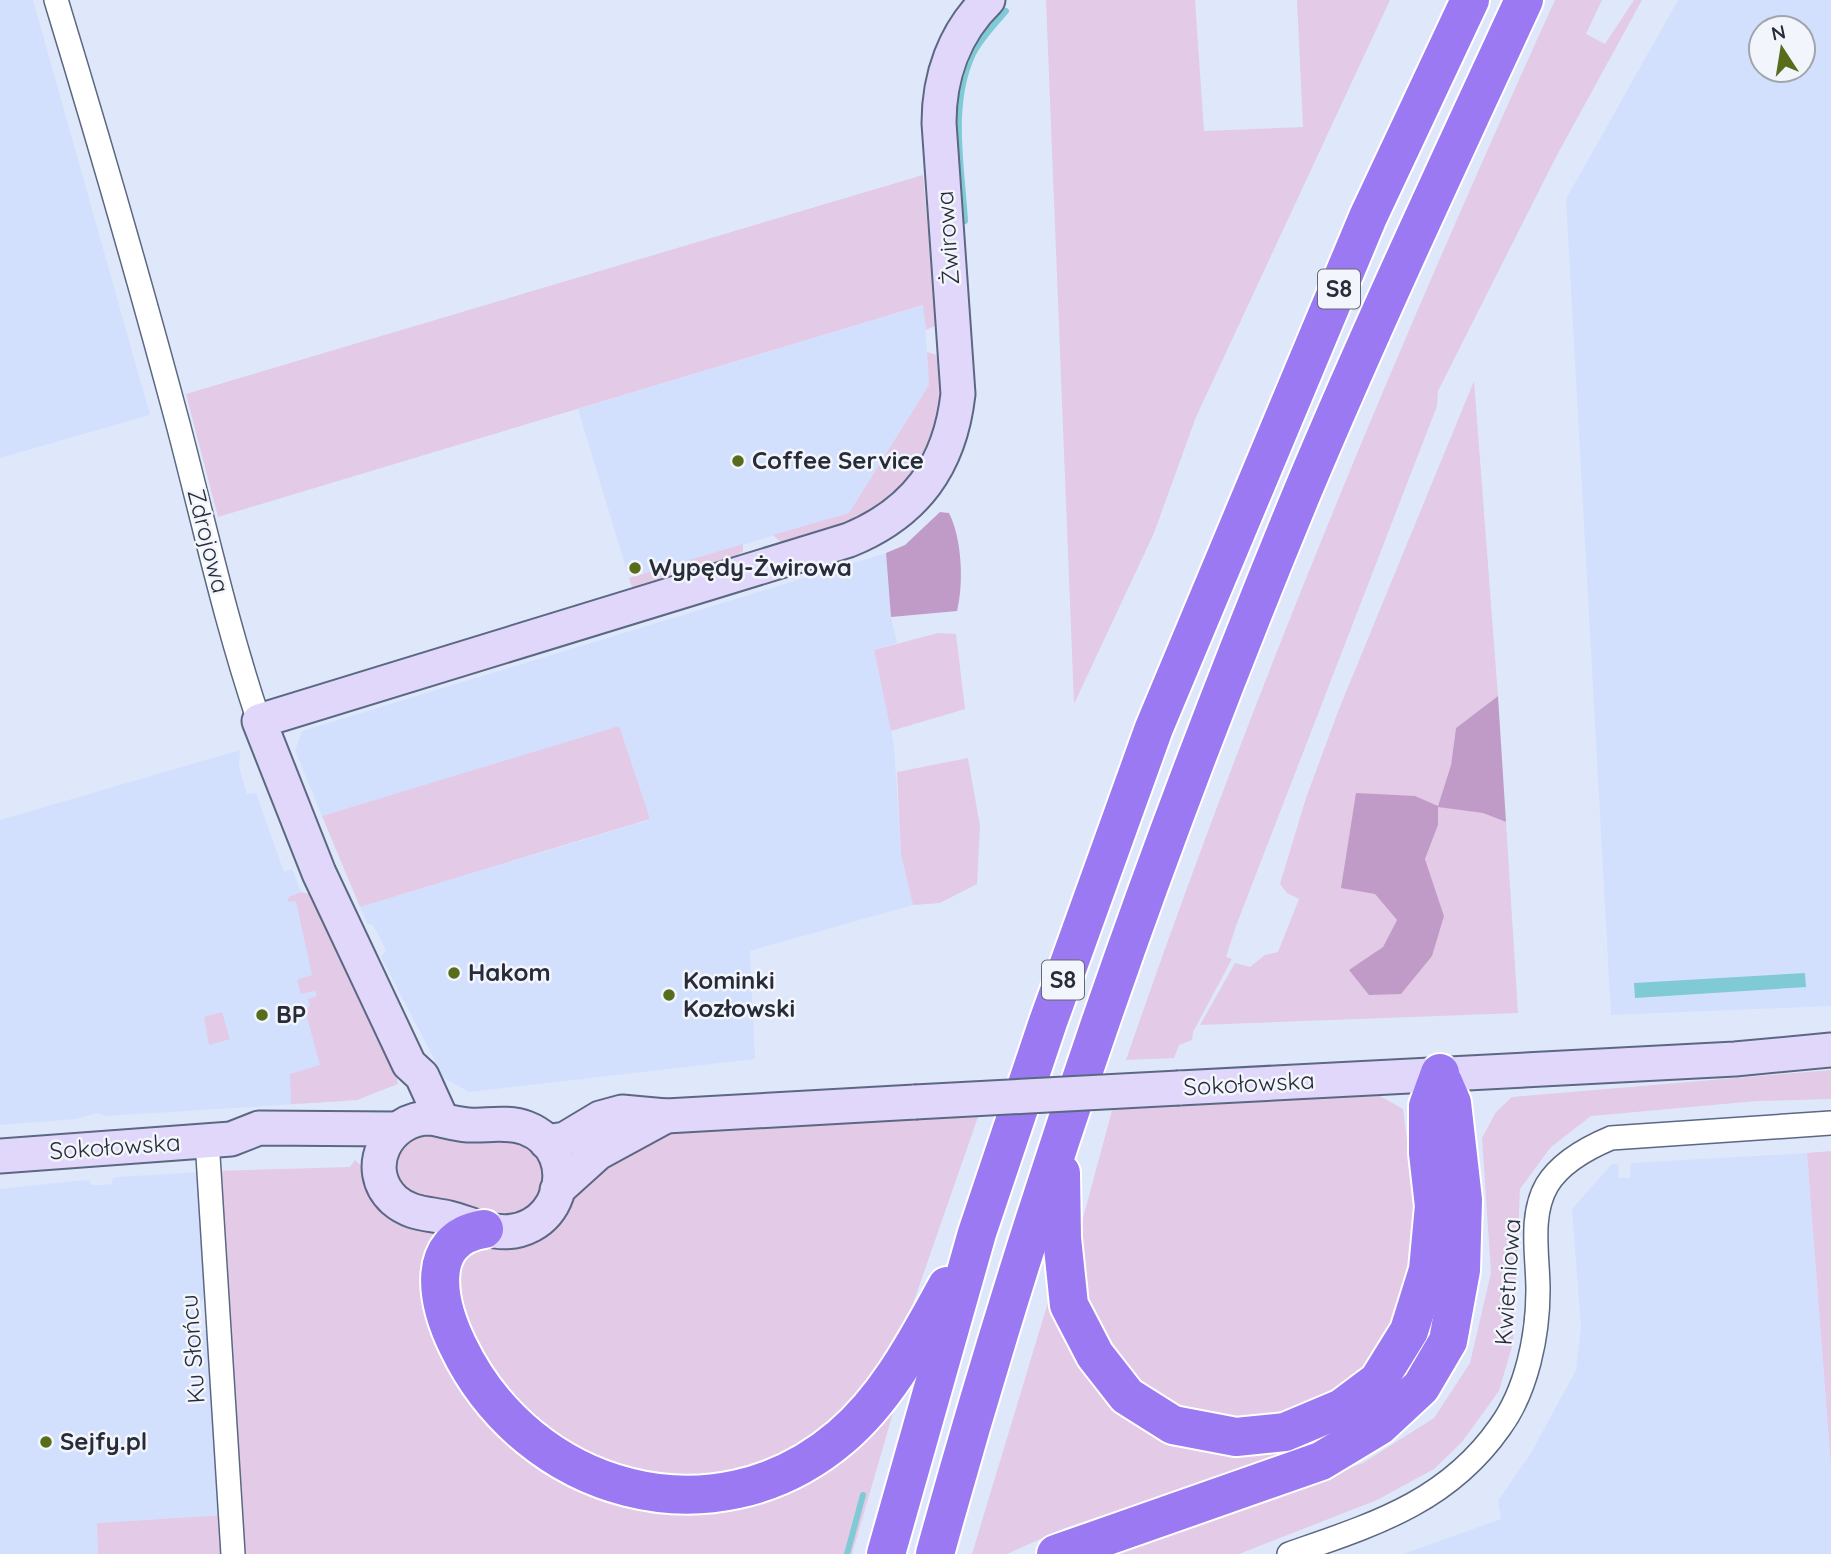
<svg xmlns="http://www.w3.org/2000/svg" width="1831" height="1554" viewBox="0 0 1831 1554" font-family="Quicksand,sans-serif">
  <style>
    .built { fill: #d2e0fe; fill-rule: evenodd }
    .green { fill: #e3cae7; fill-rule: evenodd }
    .forest { fill: #c19bc7 }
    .water { fill: #80cad6 }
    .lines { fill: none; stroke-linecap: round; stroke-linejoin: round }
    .stream { stroke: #80cad6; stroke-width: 6 }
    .street-casing { stroke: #5b6882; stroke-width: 26 }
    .secondary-casing { stroke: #5b6882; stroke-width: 37 }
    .highway-casing { stroke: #fff; stroke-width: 42 }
    .street { stroke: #fff; stroke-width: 23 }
    .secondary { stroke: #e1d7fb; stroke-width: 33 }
    .highway { stroke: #9a79f2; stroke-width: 38 }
    .secondary-bridge-casing { stroke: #5b6882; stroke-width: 37; stroke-linecap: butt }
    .secondary-bridge { stroke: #e1d7fb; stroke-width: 33 }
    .poi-dot { fill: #586d1c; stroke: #f2f5fb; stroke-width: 2.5 }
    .labels { text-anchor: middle; stroke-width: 5; stroke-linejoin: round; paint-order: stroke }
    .shield { fill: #f2f5fb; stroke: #646872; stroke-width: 2 }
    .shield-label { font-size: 23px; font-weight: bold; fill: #272c38 }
    .street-label { font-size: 24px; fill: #272c38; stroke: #f2f5fb }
    .poi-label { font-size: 24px; font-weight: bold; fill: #272c38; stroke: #f2f5fb; text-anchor: start }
  </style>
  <rect width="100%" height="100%" fill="#dfe8fa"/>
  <!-- built -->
  <g class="built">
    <polygon points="0,0 33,0 150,415 0,458"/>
    <path d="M 1678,0 L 1831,0 L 1831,1006 L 1611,1015 L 1566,199 ZM 1761,28 L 1803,28 L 1803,70 L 1761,70 Z"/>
    <polygon points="924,305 929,385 849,513 645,574 641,571 628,575 578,409"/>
    <polygon points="886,553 891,617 897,643 874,650 894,745 901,854 913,905 750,951 755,1059 469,1092 444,1078 381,957 386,950 373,925 367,923 360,907 649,820 619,727 322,816 295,750 302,731"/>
    <polygon points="240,750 239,767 247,794 256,793 284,872 292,869 314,923 348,1101 104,1116 98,1113 76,1119 0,1125 0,820"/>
    <polygon points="1807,1153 1831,1467 1831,1554 1403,1554 1501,1519 1498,1501 1531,1453 1576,1370 1581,1327 1572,1209 1612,1164 1618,1164 1619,1178 1630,1178 1631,1163"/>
    <polygon points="202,1172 209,1293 196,1307 198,1329 211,1331 223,1515 97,1523 98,1554 0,1554 0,1189 75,1181 89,1180 91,1185 102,1185 112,1184 113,1178 118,1177"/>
  </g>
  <!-- green -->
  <g class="green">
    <polygon points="1046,0 1195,0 1204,131 1303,127 1297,0 1390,0 1196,417 1154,533 1074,704"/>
    <path d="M 1555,0 L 1602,0 L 1586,34 L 1605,44 L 1634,0 L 1642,0 L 1556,157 L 1438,391 L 1437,406 L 1236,926 L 1226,957 L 1232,959 L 1193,1032 L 1192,1040 L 1179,1045 L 1174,1058 L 1126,1060 C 1250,699 1397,347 1555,0 Z"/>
    <polygon points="923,175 932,276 941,277 937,325 926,330 923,305 218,517 186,394"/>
    <polygon points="927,352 940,356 945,364 938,423 916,471 887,504 863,518 784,545 773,535 849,513 929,385"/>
    <path d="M 1474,381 L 1498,696 L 1456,728 L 1451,765 L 1438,806 L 1483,813 L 1506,822 L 1518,1013 L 1200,1025 L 1235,963 L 1250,967 L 1265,955 L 1278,952 L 1299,899 L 1287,893 L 1280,884 L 1306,798 L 1339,709 ZM 1438,825 L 1425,859 L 1444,916 L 1349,971 L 1383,947 L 1397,920 L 1375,894 Z"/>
    <polygon points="743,544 743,552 738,554 740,561 634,593 629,578"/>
    <polygon points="938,633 956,634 965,709 891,731 874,650"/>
    <polygon points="619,726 650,819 360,907 322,816"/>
    <polygon points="968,758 980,826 977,884 940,903 913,905 901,854 897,772"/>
    <polygon points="301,892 315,896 395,1067 398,1084 357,1100 291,1104 290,1074 320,1065 305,1010 310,1006 308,999 317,996 315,991 301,994 297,980 312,975 296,901 287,902 289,897"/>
    <polygon points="222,1012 230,1039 209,1045 204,1017"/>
    <polygon points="1831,1070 1831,1099 1757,1101 1591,1116 1551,1147 1520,1189 1513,1343 1499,1391 1462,1442 1434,1469 1377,1500 1239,1554 1100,1554 1363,1463 1434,1418 1470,1363 1491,1273 1482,1138 1496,1112 1512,1097"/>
    <polygon points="1371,1091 1403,1109 1417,1220 1405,1299 1373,1362 1319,1404 1263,1418 1206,1418 1153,1392 1105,1350 1082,1280 1080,1229 1113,1107"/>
    <polygon points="979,1114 907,1321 871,1387 812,1441 720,1478 620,1477 514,1413 456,1303 457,1266 469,1253 488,1247 536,1242 555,1227 579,1192 608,1163 670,1132"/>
    <path d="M 431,1133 L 517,1142 C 533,1150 547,1164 543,1184 C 533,1235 482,1208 452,1201 C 439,1198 422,1200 411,1191 C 383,1169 403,1138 431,1133 Z"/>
    <polygon points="1831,1151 1831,1467 1807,1153"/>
    <polygon points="355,1160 438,1234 439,1348 455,1380 474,1408 508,1443 539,1468 576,1488 620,1504 664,1510 886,1411 893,1413 852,1554 239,1554 214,1171 350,1167"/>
    <path d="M 1049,1299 C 1060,1323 1070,1349 1083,1372 C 1088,1382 1100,1391 1108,1399 C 1169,1459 1233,1459 1312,1446 L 1065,1528 L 1007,1554 L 972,1554 Z"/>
    <polygon points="223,1515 225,1554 98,1554 97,1523"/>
  </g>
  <!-- forest -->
  <g class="forest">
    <path d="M 940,512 L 949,513 C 962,539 964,583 957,611 L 891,617 L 886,553 L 905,545 Z"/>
    <polygon points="1498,696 1506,822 1483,813 1438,807 1438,825 1425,859 1444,916 1432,956 1401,994 1369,995 1349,970 1383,947 1397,920 1375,894 1341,888 1356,793 1415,796 1438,806 1451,765 1456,728"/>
  </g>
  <!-- water -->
  <polygon class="water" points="1805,973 1806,987 1635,998 1634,983"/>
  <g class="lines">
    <!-- stream -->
    <g class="stream">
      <path d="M 965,221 C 962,168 949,104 973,54 C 981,38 995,24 1006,11"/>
      <polyline points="847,1554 863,1495"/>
    </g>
    <defs>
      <g id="street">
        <path d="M 56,0 C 99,141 140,282 178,424 C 204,523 226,624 259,721"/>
        <polyline points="207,1140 233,1554"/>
        <path d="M 1289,1554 C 1372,1525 1447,1503 1500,1427 C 1527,1390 1538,1335 1538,1290 C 1538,1256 1529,1216 1547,1185 C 1561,1162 1587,1148 1611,1138 L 1831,1123"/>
      </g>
      <g id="secondary">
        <polyline points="1179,1088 1735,1059 1831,1050"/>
        <path d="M 431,1118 C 443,1120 455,1124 468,1125 C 486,1126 508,1121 526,1128 C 588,1152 559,1249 485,1229 C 473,1226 461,1221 449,1218 C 429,1213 411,1215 394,1200 C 361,1169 387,1117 431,1118 Z"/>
        <path d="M 442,1120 L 422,1076 L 409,1064 L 319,873 L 259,721 L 849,540 C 915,513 950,466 958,394 L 939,123 C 939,77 954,33 988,0"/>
        <polyline points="546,1142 565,1139 600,1118 622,1112 666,1116 915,1102"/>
        <polyline points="0,1156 231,1139 259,1128 395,1129"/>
        <polyline points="557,1190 598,1153 666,1116"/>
      </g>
      <g id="highway">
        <polyline points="1061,1173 1062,1238 1069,1305 1095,1355 1127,1396 1173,1425 1236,1437 1285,1432 1342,1408 1378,1381 1409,1331 1428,1270 1434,1206 1428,1153 1428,1106 1440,1073"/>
        <path d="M 484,1229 C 422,1239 438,1305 458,1346 C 528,1492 713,1546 841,1437 C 888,1397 917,1340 947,1286"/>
        <polyline points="886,1554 977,1233 1048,1022 1154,728 1368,217 1470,0"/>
        <path d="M 935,1554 C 1035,1191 1160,835 1304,488 C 1373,324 1449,162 1524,0"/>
        <polyline points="1056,1554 1321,1461 1379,1426 1421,1387 1448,1341 1461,1270 1463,1200 1452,1103 1443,1082"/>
      </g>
    </defs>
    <!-- street casing -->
    <use href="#street" class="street-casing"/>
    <!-- secondary casing -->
    <use href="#secondary" class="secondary-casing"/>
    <!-- highway casing -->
    <use href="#highway" class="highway-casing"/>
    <!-- street -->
    <use href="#street" class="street"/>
    <!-- secondary -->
    <use href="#secondary" class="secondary"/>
    <!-- highway -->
    <use href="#highway" class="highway"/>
    <defs>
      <polyline id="secondary-bridge" points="915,1102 1179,1088"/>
    </defs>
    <!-- secondary-bridge casing -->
    <use href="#secondary-bridge" class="secondary-bridge-casing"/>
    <!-- secondary-bridge -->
    <use href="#secondary-bridge" class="secondary-bridge"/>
  </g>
  <!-- markers -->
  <g class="poi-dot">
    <circle cx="738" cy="461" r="7"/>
    <circle cx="635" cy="568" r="7"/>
    <circle cx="454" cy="973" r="7"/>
    <circle cx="669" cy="995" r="7"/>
    <circle cx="262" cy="1015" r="7"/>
    <circle cx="46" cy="1442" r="7"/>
  </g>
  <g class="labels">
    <!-- shield labels -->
    <g class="shield">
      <rect x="1318" y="269.5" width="42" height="39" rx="5"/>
      <rect x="1042" y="960.5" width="42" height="39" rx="5"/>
    </g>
    <g class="shield-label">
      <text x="1339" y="297">S8</text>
      <text x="1063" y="988">S8</text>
    </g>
    <!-- street labels -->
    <g class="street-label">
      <text transform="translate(948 238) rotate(-94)" y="8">Żwirowa</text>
      <text transform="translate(208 541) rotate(76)" y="8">Zdrojowa</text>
      <text transform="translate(1249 1084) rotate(-3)" y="8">Sokołowska</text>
      <text transform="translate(115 1147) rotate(-4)" y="8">Sokołowska</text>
      <text transform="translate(1508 1282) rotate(-86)" y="8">Kwietniowa</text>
      <text transform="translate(193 1349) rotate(-94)" y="8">Ku Słońcu</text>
    </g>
    <!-- poi labels -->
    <g class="poi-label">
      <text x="752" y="469">Coffee Service</text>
      <text x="649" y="576">Wypędy-Żwirowa</text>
      <text x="468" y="981">Hakom</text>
      <text x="683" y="989">Kominki<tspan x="683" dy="28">Kozłowski</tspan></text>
      <text x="276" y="1023">BP</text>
      <text x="60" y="1450">Sejfy.pl</text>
    </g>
  </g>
  <!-- north arrow -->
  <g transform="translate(1782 49) rotate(348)"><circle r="33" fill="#f2f5fb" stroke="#a1a5ad" stroke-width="2"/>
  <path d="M0-5L12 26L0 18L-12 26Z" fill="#586d1c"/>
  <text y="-10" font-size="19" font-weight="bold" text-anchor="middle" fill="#272c38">N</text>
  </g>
</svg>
